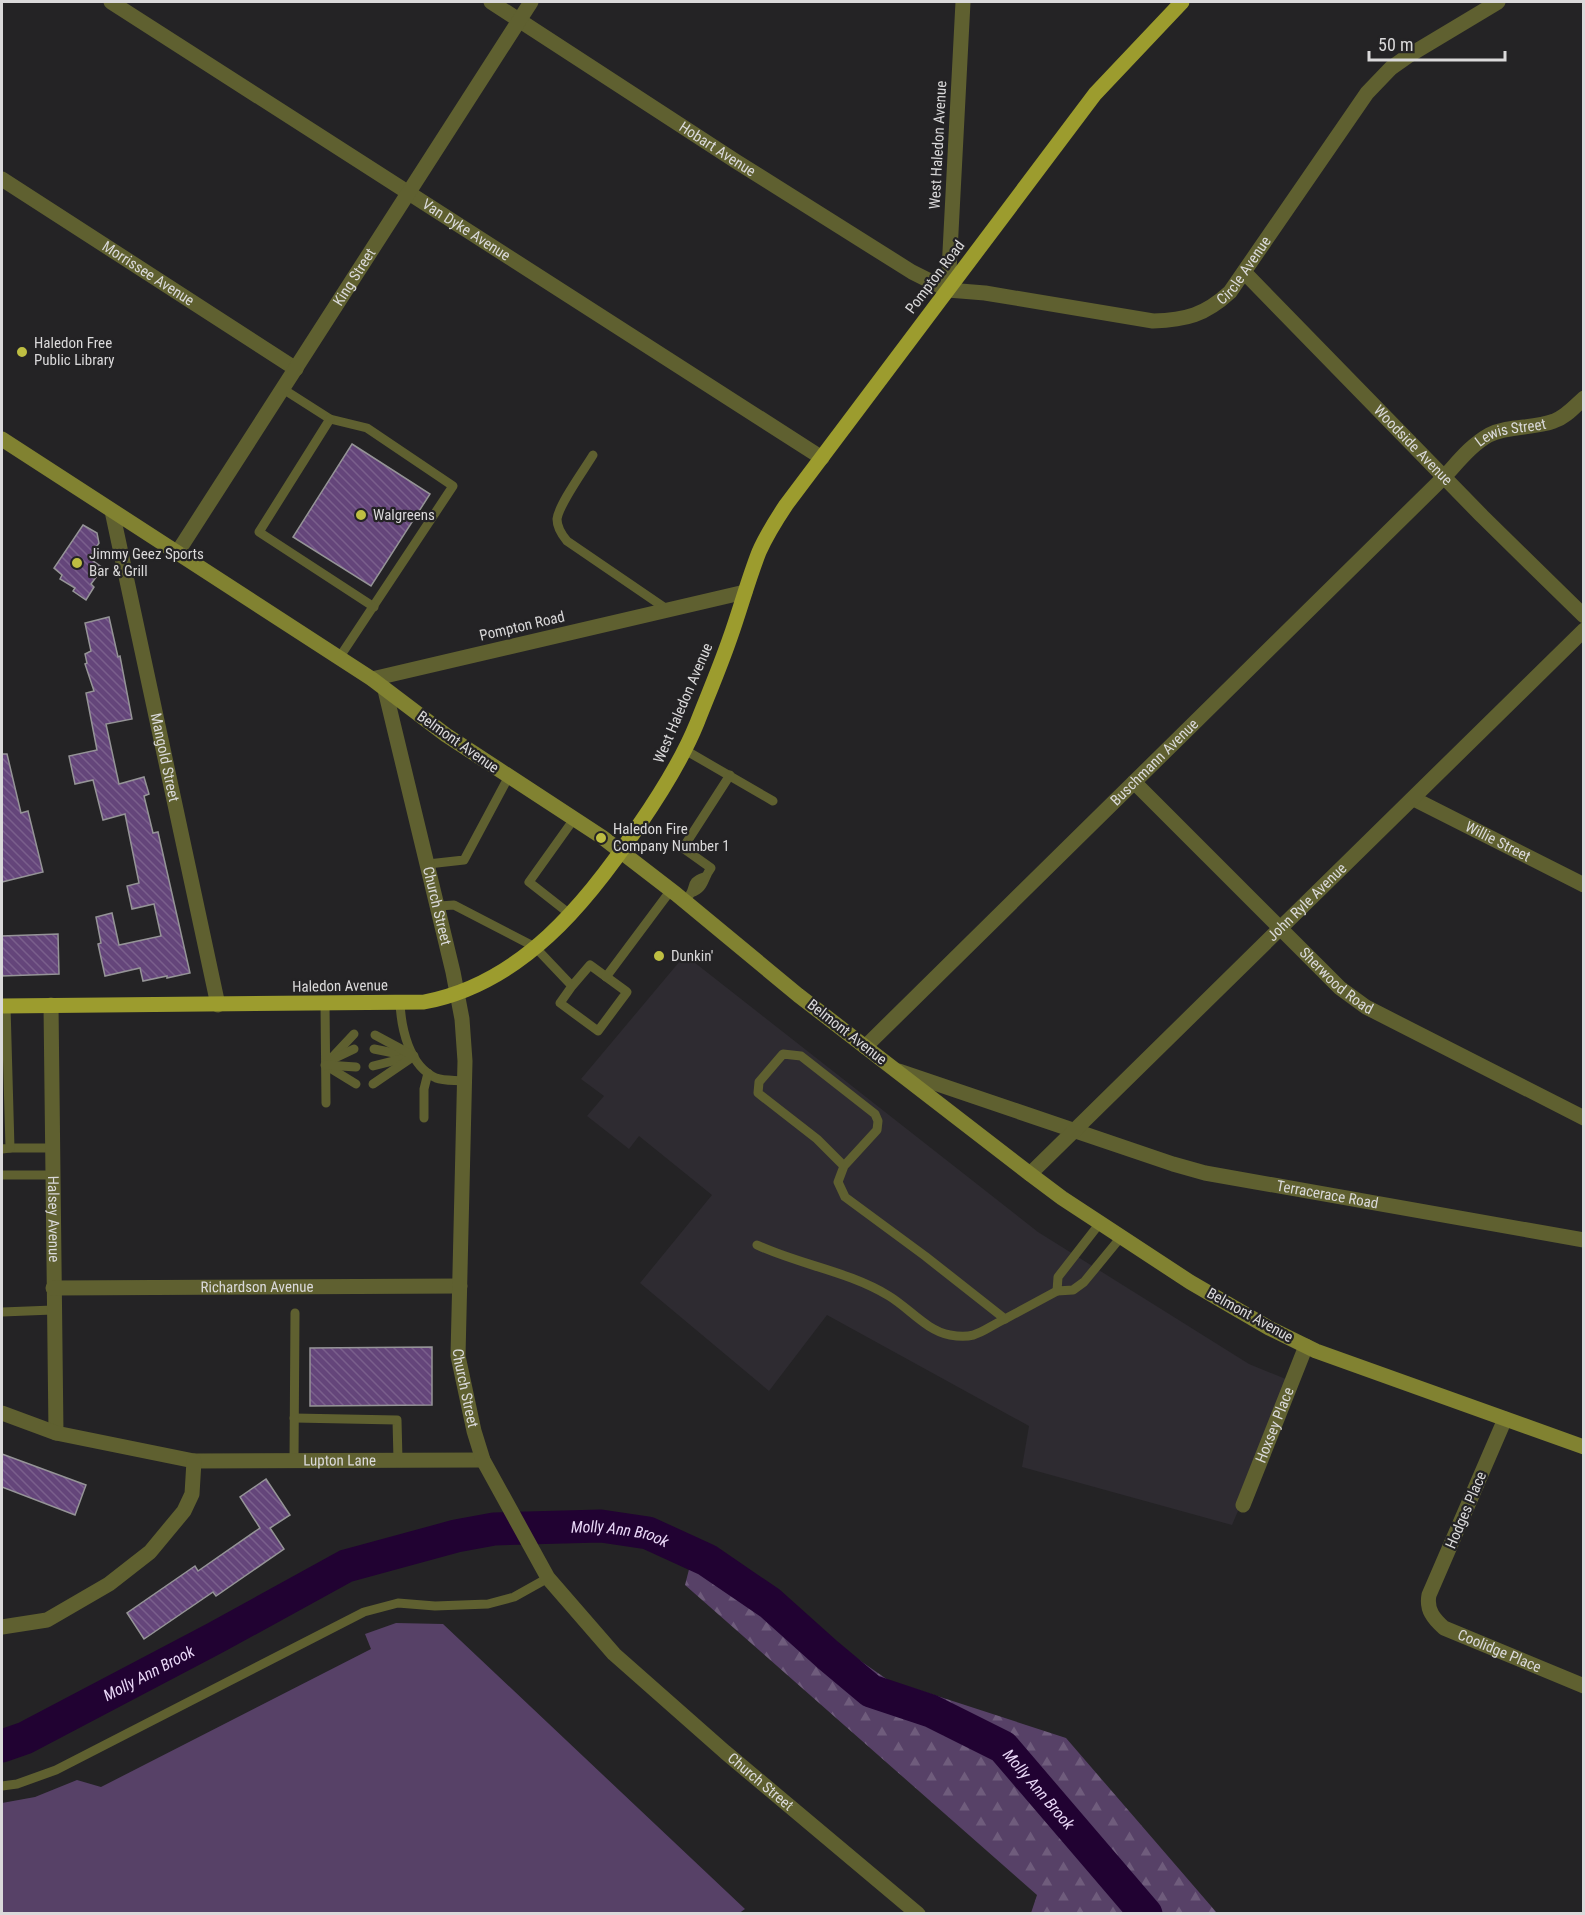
<svg xmlns="http://www.w3.org/2000/svg" width="1585" height="1915" viewBox="0 0 1585 1915" font-family="'Roboto Condensed',sans-serif">
  <style>
    .built { fill: #2e2b31 }
    .forest { fill: url(#forest-firs) }
    .park { fill: #574167 }
    .lines { fill: none; stroke-linecap: round; stroke-linejoin: round }
    .river { stroke: #210232; stroke-width: 33 }
    .building { fill: url(#building-back-hatch); stroke: #959497; stroke-width: 1.5 }
    .service { stroke: #5f6030; stroke-width: 9 }
    .minor { stroke: #5f6030; stroke-width: 15 }
    .tertiary { stroke: #5f6030; stroke-width: 15 }
    .secondary { stroke: #818231; stroke-width: 15 }
    .primary { stroke: #9c9c2e; stroke-width: 15 }
    .poi-dot { fill: #bebe42; stroke: #242325; stroke-width: 2 }
    .labels { text-anchor: middle; stroke-width: 4.5; stroke-linejoin: round; paint-order: stroke }
    .street-label { font-size: 15px; fill: #dad9da; stroke: #242325 }
    .poi-label { font-size: 15px; fill: #dad9da; stroke: #242325; text-anchor: start }
    .water-label { font-size: 16px; font-style: italic; fill: #e9d7f7; stroke: #242325 }
  </style>
  <defs>
    <pattern id="forest-firs" width="22" height="20" patternUnits="userSpaceOnUse" patternTransform="scale(1.5)"><rect width="22" height="20" fill="#574167"/><path d="M5 1l3.5 6h-7zM16 11l3.5 6h-7z" fill="#6f5c7c"/></pattern>
    <pattern id="building-back-hatch" width="6" height="6" patternUnits="userSpaceOnUse" patternTransform="scale(1.5)"><rect width="6" height="6" fill="#64457a"/><path d="M-1 5l2 2M0 0l6 6M5-1l2 2" fill="none" stroke="#7a5f8c"/></pattern>
  </defs>
  <rect width="100%" height="100%" fill="#242325"/>
  <!-- built -->
  <polygon class="built" points="685,955 1038,1232 1249,1364 1293,1382 1232,1525 1022,1467 1029,1426 827,1315 769,1391 640,1283 712,1195 639,1136 629,1149 587,1116 604,1096 581,1079"/>
  <!-- forest -->
  <polygon class="forest" points="695,1546 888,1680 1066,1738 1217,1913 1031,1913 1037,1895 685,1585"/>
  <!-- park -->
  <polygon class="park" points="396,1623 443,1624 745,1909 738,1914 2,1913 2,1803 35,1797 77,1780 101,1787 371,1649 365,1634"/>
  <g class="lines">
    <!-- river -->
    <path class="river" id="s1" d="M 2,1746 L 25,1738 L 215,1638 L 346,1566 L 456,1536 L 494,1529 L 601,1526 L 648,1533 L 707,1560 L 770,1603 L 828,1655 L 871,1691 L 931,1711 L 1003,1747 L 1146,1914"/>
  </g>
  <!-- building -->
  <g class="building">
    <polygon points="352,444 430,494 371,586 293,537"/>
    <polygon points="83,525 97,533 99,543 89,558 103,568 91,584 94,587 86,600 73,591 75,588 60,579 62,575 54,568"/>
    <polygon points="109,617 118,657 120,656 132,719 106,724 119,784 144,777 149,794 144,796 153,833 158,832 190,973 167,978 167,976 143,981 140,968 105,976 98,944 101,943 96,917 112,913 119,945 161,936 154,904 132,909 127,886 139,883 125,814 103,820 93,780 75,784 69,756 97,750 86,693 94,691 85,664 87,663 85,654 91,651 85,623"/>
    <polygon points="2,754 7,754 21,813 28,811 43,872 2,882"/>
    <polygon points="58,934 59,974 2,976 2,936"/>
    <polygon points="432,1347 432,1405 310,1406 310,1348"/>
    <polygon points="2,1454 86,1485 75,1515 2,1487"/>
    <polygon points="266,1479 290,1515 270,1528 284,1549 216,1596 213,1592 144,1639 127,1613 195,1566 198,1571 260,1528 240,1497"/>
  </g>
  <g class="lines">
    <!-- service -->
    <g class="service">
      <polyline points="283,389 330,419 367,428 453,486 339,658"/>
      <polyline points="330,419 259,532 374,607"/>
      <path d="M 593,455 C 584,470 559,504 557,519 C 557,528 562,535 567,541 L 668,610"/>
      <polyline points="685,750 773,801"/>
      <polyline points="428,864 464,860 509,776"/>
      <path d="M 691,893 C 705,889 703,878 711,868 L 683,848 L 730,775"/>
      <path d="M 689,896 C 696,887 689,882 704,877"/>
      <polyline points="439,906 454,905 535,947 572,986 560,1003 598,1031 627,992 590,965 572,986"/>
      <polyline points="571,915 529,882 574,819"/>
      <polyline points="606,977 671,890"/>
      <path d="M 400,1002 C 401,1028 409,1066 436,1078 C 444,1081 455,1080 464,1081"/>
      <polyline points="325,1004 326,1103"/>
      <polyline points="354,1034 325,1065 356,1084"/>
      <polyline points="374,1049 404,1055"/>
      <polyline points="335,1058 354,1049"/>
      <polyline points="326,1065 356,1067"/>
      <polyline points="373,1066 405,1058"/>
      <polyline points="373,1084 414,1056 375,1035"/>
      <polyline points="424,1118 424,1089 428,1073"/>
      <polyline points="10,1148 52,1148"/>
      <polyline points="2,1149 10,1148 6,1006"/>
      <polyline points="844,1166 877,1130 878,1121 875,1114 801,1056 783,1054 759,1082 758,1093 817,1139 844,1166 838,1182 845,1197 925,1256 1005,1319 1057,1291"/>
      <polyline points="2,1175 52,1175"/>
      <polyline points="1100,1223 1058,1277 1057,1291 1073,1290 1084,1282 1121,1237"/>
      <path d="M 757,1245 C 800,1265 848,1271 889,1296 C 909,1308 927,1331 950,1335 C 977,1340 982,1330 1005,1319"/>
      <polyline points="2,1312 53,1310"/>
      <polyline points="294,1418 397,1420 398,1460"/>
      <polyline points="294,1460 295,1313"/>
      <polyline points="2,1786 17,1784 56,1770 364,1612 398,1603 435,1606 488,1604 514,1597 548,1578"/>
    </g>
    <!-- minor -->
    <g class="minor">
      <path id="s2" d="M 111,2 L 822,458"/>
      <path id="s3" d="M 491,2 L 737,162 L 912,272 L 948,290 L 985,293 L 1153,321 C 1186,320 1205,315 1230,292 L 1367,93 L 1391,68 L 1408,56 L 1498,2"/>
      <path id="s4" d="M 2,179 L 296,369"/>
      <path id="s5" d="M 1244,272 L 1482,516 L 1584,616"/>
      <polyline points="948,290 963,2"/>
      <path id="s6" d="M 112,511 L 218,1005"/>
      <path id="s7" d="M 177,553 L 531,2"/>
      <polyline points="372,679 745,592"/>
      <path id="s8" d="M 1134,782 L 1340,988 L 1366,1007 L 1584,1118"/>
      <path id="s9" d="M 1414,799 L 1584,885"/>
      <path id="s10" d="M 51,1005 L 56,1433"/>
      <path id="s11" d="M 865,1047 L 1444,477 C 1458,462 1471,445 1489,435 C 1509,425 1533,429 1554,421 C 1566,417 1574,407 1584,398"/>
      <path id="s12" d="M 899,1071 L 1173,1164 L 1205,1173 L 1584,1240"/>
      <path id="s13" d="M 1030,1174 L 1584,630"/>
      <path id="s14" d="M 53,1288 L 460,1286"/>
      <path id="s15" d="M 2,1413 L 56,1433 L 194,1461 L 483,1460"/>
      <path id="s16" d="M 1505,1419 L 1429,1595 C 1426,1610 1434,1619 1444,1628 L 1584,1686"/>
      <path id="s17" d="M 1243,1505 L 1306,1346"/>
      <polyline points="2,1627 47,1620 109,1584 150,1552 184,1511 192,1494 194,1461"/>
    </g>
    <!-- tertiary -->
    <path class="tertiary" id="s18" d="M 385,690 L 453,972 L 462,1019 L 465,1061 L 458,1356 L 474,1431 L 483,1460 L 548,1578 L 614,1654 L 725,1752 L 918,1914"/>
    <!-- secondary -->
    <polyline class="secondary" points="2,439 372,679 446,735 602,837 676,894 798,995 1030,1174 1062,1198 1190,1282 1269,1328 1316,1351 1584,1447"/>
    <!-- primary -->
    <path class="primary" d="M 2,1006 L 424,1002 C 521,984 587,903 639,825 C 661,793 682,760 697,723 C 708,695 720,667 730,638 C 740,610 748,580 759,552 C 766,536 776,520 786,505 L 1095,94 L 1182,2"/>
  </g>
  <!-- markers -->
  <g class="poi-dot">
    <circle cx="22" cy="352" r="6"/>
    <circle cx="361" cy="515" r="6"/>
    <circle cx="77" cy="563" r="6"/>
    <circle cx="601" cy="838" r="6"/>
    <circle cx="659" cy="956" r="6"/>
  </g>
  <g class="labels">
    <!-- street labels -->
    <g class="street-label">
      <text transform="translate(938 145) rotate(-87)" y="5">West Haledon Avenue</text>
      <text dy="5" stroke="none"><textPath href="#s3" startOffset="270">Hobart Avenue</textPath></text>
      <text dy="5" stroke="none"><textPath href="#s2" startOffset="422">Van Dyke Avenue</textPath></text>
      <text dy="5" stroke="none"><textPath href="#s3" startOffset="858">Circle Avenue</textPath></text>
      <text dy="5" stroke="none"><textPath href="#s4" startOffset="174">Morrissee Avenue</textPath></text>
      <text dy="5" stroke="none"><textPath href="#s7" startOffset="328">King Street</textPath></text>
      <text transform="translate(935 277) rotate(-53)" y="5">Pompton Road</text>
      <text dy="5" stroke="none"><textPath href="#s11" startOffset="896">Lewis Street</textPath></text>
      <text dy="5" stroke="none"><textPath href="#s5" startOffset="242">Woodside Avenue</textPath></text>
      <text transform="translate(522 626) rotate(-13)" y="5">Pompton Road</text>
      <text transform="translate(683 703) rotate(-67)" y="5">West Haledon Avenue</text>
      <text transform="translate(458 742) rotate(35)" y="5">Belmont Avenue</text>
      <text dy="5" stroke="none"><textPath href="#s6" startOffset="252">Mangold Street</textPath></text>
      <text dy="5" stroke="none"><textPath href="#s11" startOffset="406">Buschmann Avenue</textPath></text>
      <text dy="5" stroke="none"><textPath href="#s9" startOffset="94">Willie Street</textPath></text>
      <text dy="5" stroke="none"><textPath href="#s13" startOffset="388">John Ryle Avenue</textPath></text>
      <text dy="5" stroke="none"><textPath href="#s18" startOffset="222">Church Street</textPath></text>
      <text dy="5" stroke="none"><textPath href="#s8" startOffset="284">Sherwood Road</textPath></text>
      <text transform="translate(340 986) rotate(-1)" y="5">Haledon Avenue</text>
      <text transform="translate(847 1032) rotate(38)" y="5">Belmont Avenue</text>
      <text dy="5" stroke="none"><textPath href="#s12" startOffset="447">Terracerace Road</textPath></text>
      <text dy="5" stroke="none"><textPath href="#s10" startOffset="214">Halsey Avenue</textPath></text>
      <text dy="5" stroke="none"><textPath href="#s14" startOffset="204">Richardson Avenue</textPath></text>
      <text transform="translate(1250 1315) rotate(29)" y="5">Belmont Avenue</text>
      <text dy="5" stroke="none"><textPath href="#s18" startOffset="708">Church Street</textPath></text>
      <text dy="5" stroke="none"><textPath href="#s17" startOffset="86">Hoxsey Place</textPath></text>
      <text dy="5" stroke="none"><textPath href="#s15" startOffset="344">Lupton Lane</textPath></text>
      <text transform="translate(1466 1510) rotate(-67)" y="5">Hodges Place</text>
      <text dy="5" stroke="none"><textPath href="#s16" startOffset="290">Coolidge Place</textPath></text>
      <text dy="5" stroke="none"><textPath href="#s18" startOffset="1212">Church Street</textPath></text>
    </g>
    <!-- poi labels -->
    <g class="poi-label">
      <text x="34" y="348">Haledon Free<tspan x="34" dy="17">Public Library</tspan></text>
      <text x="373" y="520">Walgreens</text>
      <text x="89" y="559">Jimmy Geez Sports<tspan x="89" dy="17">Bar &amp; Grill</tspan></text>
      <text x="613" y="834">Haledon Fire<tspan x="613" dy="17">Company Number 1</tspan></text>
      <text x="671" y="961">Dunkin'</text>
    </g>
    <!-- water labels -->
    <g class="water-label">
      <text dy="6" stroke="none"><textPath href="#s1" startOffset="668">Molly Ann Brook</textPath></text>
      <text dy="6" stroke="none"><textPath href="#s1" startOffset="164">Molly Ann Brook</textPath></text>
      <text dy="6" stroke="none"><textPath href="#s1" startOffset="1170">Molly Ann Brook</textPath></text>
    </g>
  </g>
  <!-- border -->
  <rect width="1585" height="1915" fill="none" stroke="#dad9da" stroke-width="6"/>
  <!-- scale -->
  <path d="M1369 51v9h136v-9" fill="none" stroke="#dad9da" stroke-width="3"/>
  <text x="1378" y="51" font-size="18" fill="#dad9da" stroke="#242325" stroke-width="4.5" paint-order="stroke">50 m</text>
</svg>
